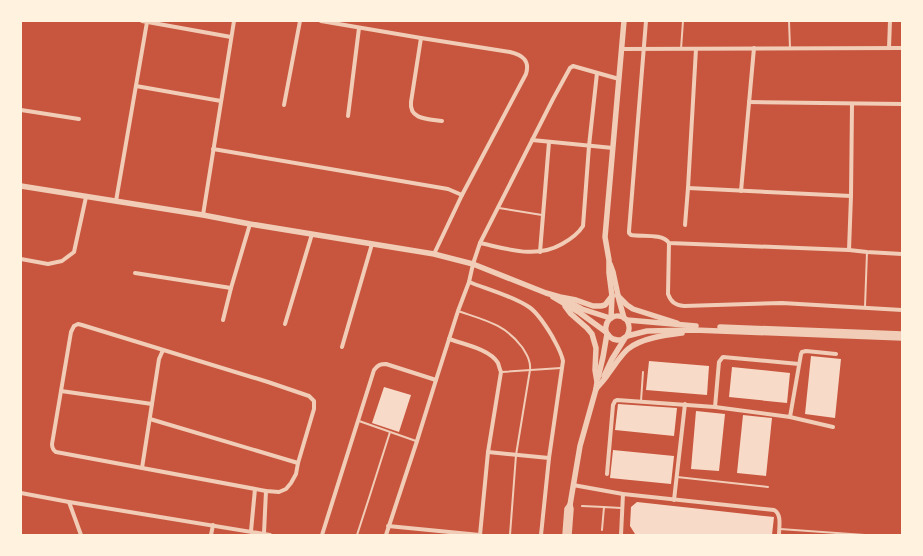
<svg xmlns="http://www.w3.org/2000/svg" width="923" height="556" viewBox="0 0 923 556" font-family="'Playfair Display',serif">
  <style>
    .building { fill: #f7dbc8 }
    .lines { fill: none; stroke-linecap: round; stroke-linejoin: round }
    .service { stroke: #f1ccb7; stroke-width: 2 }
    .minor { stroke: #f1ccb7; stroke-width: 4 }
    .tertiary { stroke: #f1ccb7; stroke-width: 5.5 }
  </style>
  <rect width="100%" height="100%" fill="#c8553d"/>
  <!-- building -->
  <g class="building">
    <polygon points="811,356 841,359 835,418 805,414"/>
    <polygon points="649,361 709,366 707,395 646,390"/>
    <polygon points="732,367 790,373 787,403 729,397"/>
    <polygon points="384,387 411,395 399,432 372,423"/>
    <polygon points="618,404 677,408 674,436 615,430"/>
    <polygon points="696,411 725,414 719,471 691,469"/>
    <polygon points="743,415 772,418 766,476 737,473"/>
    <polygon points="613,450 674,456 671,484 610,478"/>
    <polygon points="637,502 774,517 772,535 693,535 682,534 681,535 651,535 635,534 630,526 631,507"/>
  </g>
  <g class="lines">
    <!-- service -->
    <g class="service">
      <polyline points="789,21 790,48"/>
      <polyline points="681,49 683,21"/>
      <polyline points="499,208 542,215"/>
      <polyline points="865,307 867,252"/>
      <path d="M 458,311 C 484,320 505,324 522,347 C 527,355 531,361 530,370 L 516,455 L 510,535"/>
      <polyline points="502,372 561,368"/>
      <polyline points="641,401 643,372"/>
      <polyline points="359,421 416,441"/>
      <polyline points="677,477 768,487"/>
      <polyline points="582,506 604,507"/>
      <polyline points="780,529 865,535"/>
      <polyline points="602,530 604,507 621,508"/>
      <polyline points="357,535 370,495 390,432"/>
    </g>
    <!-- minor -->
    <g class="minor">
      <polyline points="142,21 231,37"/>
      <path d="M 321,21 L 421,38 L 510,52 C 523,55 530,61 526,74 L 462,195 L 434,254"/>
      <path d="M 646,21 L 629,231 L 629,233 L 631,235 C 642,237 662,233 669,243 L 849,250 L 867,252 L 902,254"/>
      <path d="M 421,38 L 411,102 C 409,120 429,119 442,121"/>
      <polyline points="889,48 890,21"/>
      <polyline points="622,49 902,48"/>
      <polyline points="136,86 221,101"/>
      <polyline points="749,102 902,104"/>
      <polyline points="284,105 300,21"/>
      <polyline points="21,110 79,119"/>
      <polyline points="348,116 359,28"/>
      <polyline points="532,140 613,148"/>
      <polyline points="213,149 448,189 462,195"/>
      <polyline points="688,188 851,196"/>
      <polyline points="741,191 754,48"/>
      <polyline points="116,201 147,22"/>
      <polyline points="203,215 234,21"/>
      <polyline points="685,225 688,188 696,49"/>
      <path d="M 480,243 C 508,249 536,259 562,244 C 571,239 578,234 583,226 L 589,146 L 597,73"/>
      <path d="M 669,243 L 668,294 C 671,302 675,305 684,306 L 782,303 L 902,310"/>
      <polyline points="849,250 851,196 852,104"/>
      <polyline points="540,252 549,142"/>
      <polyline points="21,259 48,264 62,261 74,252 86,197"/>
      <polyline points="135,273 231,288"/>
      <path d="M 469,282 C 487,289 513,296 529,307 C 538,313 546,326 552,336 C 556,344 561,351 563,361 L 549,458 L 541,535"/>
      <polyline points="223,320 231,288 250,224"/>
      <path d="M 78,324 L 82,325 L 268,382 L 309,396 L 314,401 L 314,409 L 298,463 L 296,474 L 291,483 L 286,489 L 279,492 L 266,491 L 56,452 C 53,450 52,448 52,444 L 71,332 L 74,326 Z"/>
      <polyline points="285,324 312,234"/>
      <path d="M 449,339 C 463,344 490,349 498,363 C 499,366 500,370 501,372 L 488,452 L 480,535"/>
      <polyline points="342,347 372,244"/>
      <polyline points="61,391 152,404"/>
      <polyline points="715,407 719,362 722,358 723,357 799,364"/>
      <polyline points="790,417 833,427"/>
      <polyline points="150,419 298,463"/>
      <polyline points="488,452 549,458"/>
      <polyline points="142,468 159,359 163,350"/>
      <polyline points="607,474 613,405 615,401 617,400 715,407 790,417 801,354 802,352 806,351 836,354"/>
      <path d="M 573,485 L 623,494 L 774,510 C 782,514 779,527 779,535"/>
      <polyline points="21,493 69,502 270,535"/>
      <polyline points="674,500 685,404"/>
      <polyline points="69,502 81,535"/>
      <polyline points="388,526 480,535"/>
      <polyline points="251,531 255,489"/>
      <polyline points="264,533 266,491"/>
      <polyline points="211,535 213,525"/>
      <path d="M 322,535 L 374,370 C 378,365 380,364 386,364 L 436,380"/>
      <polyline points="386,535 417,441 436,380 458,311 469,282 473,264 480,243 553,99 570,68 573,66 619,79"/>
      <polyline points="621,535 623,494"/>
    </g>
    <!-- tertiary -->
    <g class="tertiary">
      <polyline points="21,186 203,215 250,224 434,254 473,264 546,293 560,297 576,300 593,306 601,306 605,305 612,296"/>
      <polyline points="610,264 613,272 619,300 624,318"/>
      <polyline points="617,295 627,305 633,309 677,323"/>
      <polyline points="553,297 580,313 606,332 610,337 613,339 617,340 621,340 627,336 647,331 694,330 902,338"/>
      <polyline points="565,300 582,309 610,318"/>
      <polyline points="611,318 612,296 609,273 609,260 605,237 624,21"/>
      <polyline points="720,327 902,334"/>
      <path d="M 606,332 C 604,318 617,311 627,320 L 696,326"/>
      <path d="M 627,336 C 630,330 630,326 627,320"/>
      <polyline points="604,376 612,359 625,338"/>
      <polyline points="598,378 603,357 607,334"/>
      <path d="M 596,389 C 600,384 605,379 608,374 C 615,365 620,356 628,349 C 641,338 666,335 682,333"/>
      <polyline points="565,535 567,509 570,505 580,446 596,389 597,382 595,370 596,348 592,334 587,328 571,314 565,306"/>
      <polyline points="569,535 571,509 570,505"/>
    </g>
  </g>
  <!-- border -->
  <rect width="923" height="556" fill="none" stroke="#fff3e0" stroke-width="44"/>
</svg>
